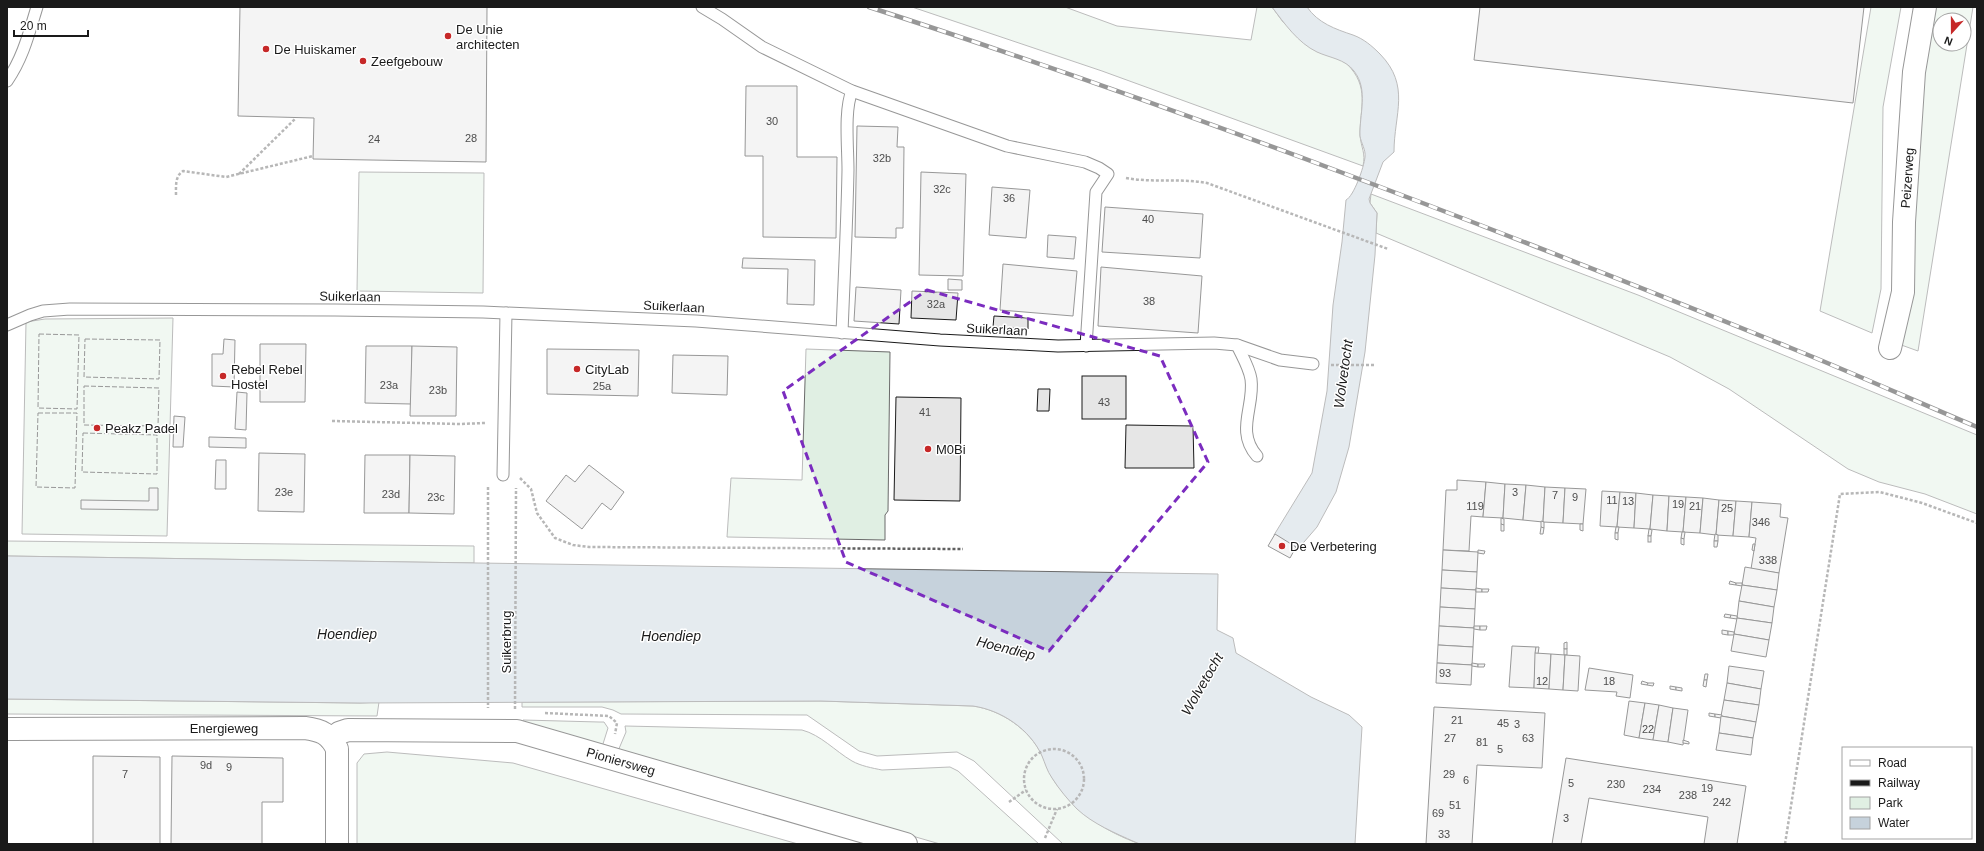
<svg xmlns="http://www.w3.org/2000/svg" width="1984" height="851" viewBox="0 0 1984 851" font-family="Helvetica,sans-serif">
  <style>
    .green { fill: #e0efe3; stroke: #6a6a6a; fill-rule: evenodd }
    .water { fill: #c6d2dc; stroke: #6a6a6a }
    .building { fill: #e6e6e6; stroke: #1a1a1a }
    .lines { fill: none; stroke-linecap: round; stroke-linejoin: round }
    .lane-casing { stroke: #1a1a1a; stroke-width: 13 }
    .street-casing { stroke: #1a1a1a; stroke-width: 24 }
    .path { stroke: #5f5f5f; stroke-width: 2.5; stroke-dasharray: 3 2; stroke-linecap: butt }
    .lane { stroke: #fff; stroke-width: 11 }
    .street { stroke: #fff; stroke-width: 22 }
    .rail-casing { stroke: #1a1a1a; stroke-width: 4.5 }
    .rail { stroke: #fff; stroke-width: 3; stroke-dasharray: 9; stroke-linecap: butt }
    .fence { stroke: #1a1a1a; stroke-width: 1; stroke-dasharray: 5 2; stroke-linecap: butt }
    .marked { fill: none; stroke: #7b2cbf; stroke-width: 3; stroke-dasharray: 8 5; stroke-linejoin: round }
    .poi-dot { fill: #c62828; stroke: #fff; stroke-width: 1.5 }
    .labels { text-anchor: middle; stroke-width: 3; stroke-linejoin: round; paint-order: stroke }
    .number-label { font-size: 11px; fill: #4d4d4d }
    .poi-label { font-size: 13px; fill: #1a1a1a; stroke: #fff; text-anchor: start }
    .street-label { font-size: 13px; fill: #1a1a1a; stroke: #fff }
    .water-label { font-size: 14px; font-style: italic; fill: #1a1a1a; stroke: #fff }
  </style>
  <rect width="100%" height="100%" fill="#fff"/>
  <!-- green -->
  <g class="green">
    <path d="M 912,7 L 1065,7 L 1117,26 L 1251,40 L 1257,7 L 1272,7 L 1283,22 L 1347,64 C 1370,87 1360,107 1360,135 C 1361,148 1366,153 1363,166 L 1102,71 Z"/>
    <polygon points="1871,7 1901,7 1883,107 1881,289 1872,333 1820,311"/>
    <path d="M 1931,7 L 1973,7 L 1918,351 L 1893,342 ZM 1940,20 L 1964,20 L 1964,44 L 1940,44 Z"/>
    <polygon points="359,172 484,173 483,293 357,291"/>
    <polygon points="1371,194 1638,295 1977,435 1977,514 1925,494 1879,482 1848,469 1729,389 1670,357 1376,233 1377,213 1370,203"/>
    <polygon points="173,318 167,536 22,534 26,322 45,319"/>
    <polygon points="806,349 890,352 888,511 885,515 885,540 727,537 731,478 802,480"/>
    <polygon points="7,541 474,546 474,563 7,556"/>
    <polygon points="7,699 360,703 379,702 377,716 7,714"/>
    <path d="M 821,701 L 973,706 C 1001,710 1029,729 1042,755 C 1047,766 1050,776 1057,785 C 1079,814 1106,832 1140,844 L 1063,844 L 974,761 L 957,752 L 877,756 L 859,751 L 807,715 L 621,714 L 613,710 L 602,707 L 522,707 L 522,702 Z"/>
    <polygon points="523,720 599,722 604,722 608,728 602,747 523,728"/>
    <path d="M 625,726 L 802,730 C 821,735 835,751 852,761 C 861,766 872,768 882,770 L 950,767 L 958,771 L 1039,844 L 940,844 L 618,751 L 626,732 Z"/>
    <polygon points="387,752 513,763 798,844 357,844 357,763 364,754"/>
  </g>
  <!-- water -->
  <g class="water">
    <path d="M 1272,7 L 1307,7 C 1318,23 1335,29 1353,35 C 1364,39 1372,46 1380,54 C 1411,86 1394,114 1394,152 L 1383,162 L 1369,199 L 1370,203 L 1377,213 L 1375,255 L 1365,352 L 1349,447 L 1336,492 L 1317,527 L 1298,549 L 1274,535 L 1312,473 L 1327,391 L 1333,305 L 1342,242 L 1346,200 C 1354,196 1364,167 1365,157 C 1366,150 1361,143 1360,136 C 1359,115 1369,90 1354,71 C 1345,59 1330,58 1317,52 C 1298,43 1284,23 1272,7 Z"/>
    <path d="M 7,556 L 1218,574 L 1217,630 L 1233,638 L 1236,653 L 1311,697 L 1349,715 L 1362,727 L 1355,844 L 1140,844 L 1135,842 C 1115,833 1093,824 1077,809 C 1068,800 1059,789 1052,778 C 1047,771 1045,763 1042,756 C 1030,729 1001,710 973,706 L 821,701 L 360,703 L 7,699 Z"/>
  </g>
  <!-- building -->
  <g class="building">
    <polygon points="240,7 487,7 486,162 313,159 314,118 238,116"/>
    <polygon points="1480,7 1864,7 1853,103 1474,60"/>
    <polygon points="746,86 797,86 797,157 837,157 836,238 763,237 763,156 745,156"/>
    <polygon points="857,126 898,127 897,147 904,147 903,228 896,228 896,238 855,237"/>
    <polygon points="921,172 966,174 963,276 919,275"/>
    <polygon points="992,187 1030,190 1026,238 989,235"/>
    <polygon points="1105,207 1203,214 1200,258 1102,252"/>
    <polygon points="1048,235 1076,237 1074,259 1047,257"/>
    <polygon points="743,258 815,260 814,305 787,304 788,269 742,268"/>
    <polygon points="1003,264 1077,271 1073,316 1000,310"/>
    <polygon points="1101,267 1202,276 1198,333 1098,326"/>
    <polygon points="948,279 962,280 962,290 948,290"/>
    <polygon points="856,287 901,290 899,324 854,321"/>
    <polygon points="912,291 958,293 956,320 911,318"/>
    <polygon points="994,316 1028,318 1028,329 993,327"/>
    <polygon points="224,339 235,340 234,387 212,386 212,354 223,354"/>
    <polygon points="260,344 306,344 305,402 260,402"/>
    <polygon points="366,346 412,346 411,404 365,403"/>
    <polygon points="412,346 457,347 456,416 410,416"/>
    <polygon points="547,349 639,350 638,396 547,394"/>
    <polygon points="673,355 728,356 727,395 672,393"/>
    <rect x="1082" y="376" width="44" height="43"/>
    <polygon points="1038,389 1050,389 1049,411 1037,411"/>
    <polygon points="237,392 247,393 246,430 235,429"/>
    <polygon points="896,397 961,398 960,501 894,500"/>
    <polygon points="174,416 185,417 183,447 173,447"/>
    <polygon points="1126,425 1193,426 1194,468 1125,468"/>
    <polygon points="209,437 246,438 246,448 209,447"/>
    <polygon points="259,453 305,454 304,512 258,511"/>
    <polygon points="365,455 410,455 409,513 364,513"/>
    <polygon points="410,455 455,456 454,514 409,513"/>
    <polygon points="216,460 226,460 226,489 215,489"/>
    <polygon points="589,465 624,492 611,510 602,503 582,529 546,501 566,475 575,482"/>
    <polygon points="1457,480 1486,482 1483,517 1471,516 1469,551 1443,550 1446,490 1457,490"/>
    <polygon points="1486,482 1505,484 1503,518 1483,517"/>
    <polygon points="1505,484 1526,485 1523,520 1503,518"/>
    <polygon points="1526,485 1545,487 1543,522 1523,520"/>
    <polygon points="1545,487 1565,488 1563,523 1543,522"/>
    <polygon points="149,488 158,488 158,510 81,509 81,500 149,501"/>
    <polygon points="1565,488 1586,489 1583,524 1563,523"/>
    <polygon points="1602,491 1620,492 1617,527 1600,526"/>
    <polygon points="1620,492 1636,493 1634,528 1617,527"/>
    <polygon points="1636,493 1653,495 1650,529 1634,528"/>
    <polygon points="1653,495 1669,496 1667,531 1650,529"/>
    <polygon points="1669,496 1686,497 1683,532 1667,531"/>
    <polygon points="1686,497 1703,498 1700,533 1683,532"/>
    <polygon points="1703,498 1719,500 1716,535 1700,533"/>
    <polygon points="1719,500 1736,501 1733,536 1716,535"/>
    <polygon points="1736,501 1752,502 1749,537 1733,536"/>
    <polygon points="1752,502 1781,504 1780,517 1788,518 1779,573 1751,569 1756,538 1749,537"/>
    <polygon points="1501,518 1504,519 1504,525 1501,524"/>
    <polygon points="1541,521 1544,522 1544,528 1541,527"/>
    <polygon points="1501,524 1504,525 1504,531 1501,531"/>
    <polygon points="1580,524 1583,524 1583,531 1580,530"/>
    <polygon points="1541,527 1544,528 1543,534 1540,534"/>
    <polygon points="1616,527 1619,527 1618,533 1615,533"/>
    <polygon points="1649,529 1652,530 1651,536 1648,536"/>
    <polygon points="1682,532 1685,532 1684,539 1681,538"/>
    <polygon points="1615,533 1618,533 1618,540 1615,539"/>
    <polygon points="1275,534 1296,547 1290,558 1268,546"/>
    <polygon points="1715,534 1718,535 1718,541 1714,541"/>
    <rect x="1648" y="536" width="3" height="6"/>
    <polygon points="1681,538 1684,539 1684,545 1681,544"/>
    <polygon points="1714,541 1718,541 1717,547 1714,547"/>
    <polygon points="1753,544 1755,544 1754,551 1752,550"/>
    <polygon points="1443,550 1478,552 1477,572 1442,570"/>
    <polygon points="1478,550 1485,551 1484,554 1478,553"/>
    <polygon points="1745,567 1779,573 1777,590 1742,585"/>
    <polygon points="1442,570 1477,572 1476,590 1441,588"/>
    <polygon points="1730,581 1736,583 1736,585 1729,584"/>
    <polygon points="1736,583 1742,583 1742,586 1736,585"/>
    <polygon points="1742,585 1777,590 1774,607 1739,601"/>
    <polygon points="1441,588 1476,590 1475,609 1440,607"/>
    <polygon points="1476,588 1482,589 1482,592 1476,592"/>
    <polygon points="1482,589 1489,589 1488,592 1482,592"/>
    <polygon points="1739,601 1774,607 1772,623 1737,618"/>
    <polygon points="1440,607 1475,609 1474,628 1439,626"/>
    <polygon points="1725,614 1731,615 1730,618 1724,617"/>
    <polygon points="1731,615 1737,616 1737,619 1730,618"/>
    <polygon points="1737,618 1772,623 1769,640 1734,634"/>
    <polygon points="1439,626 1474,628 1473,647 1438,645"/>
    <polygon points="1474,626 1480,626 1480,630 1474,629"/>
    <polygon points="1480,626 1487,626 1486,630 1480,630"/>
    <polygon points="1722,630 1728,631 1728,635 1722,634"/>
    <polygon points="1728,631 1734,632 1734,635 1728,635"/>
    <polygon points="1734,634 1769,640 1766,657 1731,651"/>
    <polygon points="1567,642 1567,649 1564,649 1564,643"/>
    <polygon points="1438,645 1473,647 1472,665 1437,663"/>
    <polygon points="1512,646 1536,647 1534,688 1509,687"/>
    <polygon points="1536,647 1539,647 1538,654 1535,653"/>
    <rect x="1564" y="649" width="3" height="6"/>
    <polygon points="1535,653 1551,654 1549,689 1534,688"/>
    <polygon points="1551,654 1565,655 1563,690 1549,689"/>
    <polygon points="1565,655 1580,656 1578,691 1563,690"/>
    <polygon points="1437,663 1472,665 1471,685 1436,683"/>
    <polygon points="1472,663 1478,664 1478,667 1472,666"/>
    <polygon points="1478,664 1485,664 1484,667 1478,667"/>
    <polygon points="1729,666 1764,671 1761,689 1727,683"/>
    <polygon points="1589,668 1633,675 1630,698 1616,696 1617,692 1585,690"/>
    <polygon points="1705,674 1708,674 1707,680 1704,680"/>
    <polygon points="1704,680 1707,680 1706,687 1703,686"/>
    <polygon points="1642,681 1648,683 1647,685 1641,684"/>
    <polygon points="1648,683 1654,683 1653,686 1647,685"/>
    <polygon points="1727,683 1761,689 1759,705 1724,700"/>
    <polygon points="1670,686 1676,687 1676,690 1670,689"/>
    <polygon points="1676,687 1682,688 1682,691 1676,690"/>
    <polygon points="1724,700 1759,705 1756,722 1721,716"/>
    <polygon points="1629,701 1645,703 1639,738 1624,735"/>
    <polygon points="1645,703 1659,705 1653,740 1639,738"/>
    <polygon points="1659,705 1673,708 1668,742 1653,740"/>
    <polygon points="1434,707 1545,713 1542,768 1477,765 1472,844 1426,844"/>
    <polygon points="1673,708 1688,710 1683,745 1668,742"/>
    <polygon points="1709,713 1715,714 1715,717 1709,716"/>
    <polygon points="1715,714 1722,715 1721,718 1715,717"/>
    <polygon points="1721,716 1756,722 1753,738 1719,733"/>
    <polygon points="1719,733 1753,738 1751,755 1716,750"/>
    <polygon points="1683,740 1689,742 1689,744 1683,743"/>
    <polygon points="93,756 160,757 160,844 93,844"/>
    <polygon points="172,756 283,758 283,802 262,802 262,844 171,844"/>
    <polygon points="1566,758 1746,786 1737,844 1704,844 1708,817 1589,798 1581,844 1552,844"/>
  </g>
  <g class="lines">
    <defs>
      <g id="lane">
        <polyline points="702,7 722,19 762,47 852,91 1007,146 1085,162 1099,168 1108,174 1096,192 1086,346"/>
        <path d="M 7,81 C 23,58 29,33 37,7"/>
        <polyline points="7,325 30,315 43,311 70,309 335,310 483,312 696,321 940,340 1058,346 1214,343 1237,345 1280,360 1313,364"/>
        <path d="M 842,333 C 844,279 847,224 848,170 C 848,147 844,110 852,91"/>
        <path d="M 1237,345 C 1242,356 1249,367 1251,379 C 1255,406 1235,431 1257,456"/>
        <polyline points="503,475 506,313"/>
      </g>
      <g id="street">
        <polyline points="1890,348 1903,292 1904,222 1914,72 1925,7"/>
        <path d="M 7,729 L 305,728 C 321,730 330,734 337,749 L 337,844"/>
        <polyline points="331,739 339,733 348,730 517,731 906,844"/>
      </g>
    </defs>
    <!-- lane casing -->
    <use href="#lane" class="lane-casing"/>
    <!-- street casing -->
    <use href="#street" class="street-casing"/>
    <!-- path -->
    <g class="path">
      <polyline points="239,174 296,118"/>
      <path d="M 1126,178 C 1153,183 1180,178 1207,183 L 1388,249"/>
      <path d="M 176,195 C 176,186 175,176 183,171 L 226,177 L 313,156"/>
      <polyline points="1331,365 1375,365"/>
      <polyline points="332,421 460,424 485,423"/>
      <polyline points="520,478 531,489 537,513 555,538 573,545 589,547 963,549"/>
      <polyline points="488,487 488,708"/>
      <polyline points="515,709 516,488"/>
      <polyline points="545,713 609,716 617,723 615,734"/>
      <circle cx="1054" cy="779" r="30"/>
      <polyline points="1009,802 1026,790"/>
      <polyline points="1045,838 1057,809"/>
      <polyline points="1785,844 1840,494 1880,492 1922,503 1977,523"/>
    </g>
    <!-- lane -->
    <use href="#lane" class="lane"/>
    <!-- street -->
    <use href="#street" class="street"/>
    <defs>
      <path id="rail" d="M 869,7 C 1181,108 1487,225 1791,348 C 1853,373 1915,401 1977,427"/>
    </defs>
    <!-- rail casing -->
    <use href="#rail" class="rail-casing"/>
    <!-- rail -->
    <use href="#rail" class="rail"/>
    <!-- fence -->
    <g class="fence">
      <polygon points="39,334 79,335 77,409 38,408"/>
      <polygon points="85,339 160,340 159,379 84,377"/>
      <polygon points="84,386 159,388 158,426 84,425"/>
      <polygon points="38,413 77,413 75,488 36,487"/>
      <polygon points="83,433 157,435 157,474 82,472"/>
    </g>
  </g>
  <!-- marked area -->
  <path d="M0 0H1984V851H0ZM 927,290 L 1160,356 L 1208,462 L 1049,651 L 846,562 L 783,391 Z" fill="#fff" fill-opacity=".55" fill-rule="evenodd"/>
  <path class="marked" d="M 927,290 L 1160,356 L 1208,462 L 1049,651 L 846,562 L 783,391 Z"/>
  <!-- markers -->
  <g class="poi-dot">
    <circle cx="448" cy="36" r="4"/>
    <circle cx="266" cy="49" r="4"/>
    <circle cx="363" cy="61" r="4"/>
    <circle cx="577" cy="369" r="4"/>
    <circle cx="223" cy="376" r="4"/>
    <circle cx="97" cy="428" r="4"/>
    <circle cx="928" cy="449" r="4"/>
    <circle cx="1282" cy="546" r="4"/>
  </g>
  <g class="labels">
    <!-- number labels -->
    <g class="number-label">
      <text x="772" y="125">30</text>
      <text x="471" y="142">28</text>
      <text x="374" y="143">24</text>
      <text x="882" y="162">32b</text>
      <text x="942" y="193">32c</text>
      <text x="1009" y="202">36</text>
      <text x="1148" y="223">40</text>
      <text x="1149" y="305">38</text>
      <text x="936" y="308">32a</text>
      <text x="389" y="389">23a</text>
      <text x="602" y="390">25a</text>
      <text x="438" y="394">23b</text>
      <text x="1104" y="406">43</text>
      <text x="925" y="416">41</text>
      <text x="284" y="496">23e</text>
      <text x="1515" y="496">3</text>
      <text x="391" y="498">23d</text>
      <text x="1555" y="499">7</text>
      <text x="436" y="501">23c</text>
      <text x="1575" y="501">9</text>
      <text x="1612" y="504">11</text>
      <text x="1628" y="505">13</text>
      <text x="1678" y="508">19</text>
      <text x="1475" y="510">119</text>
      <text x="1695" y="510">21</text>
      <text x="1727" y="512">25</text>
      <text x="1761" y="526">346</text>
      <text x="1768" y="564">338</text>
      <text x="1445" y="677">93</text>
      <text x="1542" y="685">12</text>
      <text x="1609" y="685">18</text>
      <text x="1457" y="724">21</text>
      <text x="1503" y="727">45</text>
      <text x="1517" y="728">3</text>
      <text x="1648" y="733">22</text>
      <text x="1450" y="742">27</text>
      <text x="1528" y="742">63</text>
      <text x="1482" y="746">81</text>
      <text x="1500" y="753">5</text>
      <text x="206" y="769">9d</text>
      <text x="229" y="771">9</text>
      <text x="125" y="778">7</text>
      <text x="1449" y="778">29</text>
      <text x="1466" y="784">6</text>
      <text x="1571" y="787">5</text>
      <text x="1616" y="788">230</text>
      <text x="1707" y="792">19</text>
      <text x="1652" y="793">234</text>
      <text x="1688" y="799">238</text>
      <text x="1722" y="806">242</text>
      <text x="1455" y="809">51</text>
      <text x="1438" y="817">69</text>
      <text x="1566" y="822">3</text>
      <text x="1444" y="838">33</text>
    </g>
    <!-- poi labels -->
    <g class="poi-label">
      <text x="456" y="34">De Unie<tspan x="456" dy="15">architecten</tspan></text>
      <text x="274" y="54">De Huiskamer</text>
      <text x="371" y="66">Zeefgebouw</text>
      <text x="231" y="374">Rebel Rebel<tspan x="231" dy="15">Hostel</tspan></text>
      <text x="585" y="374">CityLab</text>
      <text x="105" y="433">Peakz Padel</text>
      <text x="936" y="454">M0Bi</text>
      <text x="1290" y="551">De Verbetering</text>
    </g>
    <!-- street labels -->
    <g class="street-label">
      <text transform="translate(1907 178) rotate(-86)" y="5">Peizerweg</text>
      <text transform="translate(350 296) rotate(1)" y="5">Suikerlaan</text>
      <text transform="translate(674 306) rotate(3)" y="5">Suikerlaan</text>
      <text transform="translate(997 329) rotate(3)" y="5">Suikerlaan</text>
      <text transform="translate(506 642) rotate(-90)" y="5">Suikerbrug</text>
      <text x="224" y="733">Energieweg</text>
      <text transform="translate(621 761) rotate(16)" y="5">Pioniersweg</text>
    </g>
    <!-- water labels -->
    <g class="water-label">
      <text transform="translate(1343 374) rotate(-82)" y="5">Wolvetocht</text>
      <text x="347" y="639">Hoendiep</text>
      <text x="671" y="641">Hoendiep</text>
      <text transform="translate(1006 648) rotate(14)" y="5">Hoendiep</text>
      <text transform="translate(1202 684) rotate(-60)" y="5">Wolvetocht</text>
    </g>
  </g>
  <!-- border -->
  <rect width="1984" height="851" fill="none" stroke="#1a1a1a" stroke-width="16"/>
  <!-- legend -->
  <rect x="1842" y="747" width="130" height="92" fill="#ffffff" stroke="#a3a3a3"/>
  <rect x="1850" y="760" width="20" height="6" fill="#ffffff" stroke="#a3a3a3"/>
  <text x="1878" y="767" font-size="12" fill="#1a1a1a">Road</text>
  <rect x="1850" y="780" width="20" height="6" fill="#1a1a1a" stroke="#a3a3a3"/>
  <text x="1878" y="787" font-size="12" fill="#1a1a1a">Railway</text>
  <rect x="1850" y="797" width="20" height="12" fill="#e0efe3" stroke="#a3a3a3"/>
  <text x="1878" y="807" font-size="12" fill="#1a1a1a">Park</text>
  <rect x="1850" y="817" width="20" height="12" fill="#c6d2dc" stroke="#a3a3a3"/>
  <text x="1878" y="827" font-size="12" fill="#1a1a1a">Water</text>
  <!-- north arrow -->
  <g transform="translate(1952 32) rotate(201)"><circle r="19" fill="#ffffff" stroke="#a3a3a3"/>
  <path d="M0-3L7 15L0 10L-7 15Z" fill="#c62828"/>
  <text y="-6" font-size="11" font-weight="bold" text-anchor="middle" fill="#1a1a1a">N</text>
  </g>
  <!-- scale -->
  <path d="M14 30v6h74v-6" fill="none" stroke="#1a1a1a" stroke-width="2"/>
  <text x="20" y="30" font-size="12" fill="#1a1a1a" stroke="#ffffff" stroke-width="3" paint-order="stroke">20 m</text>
</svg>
